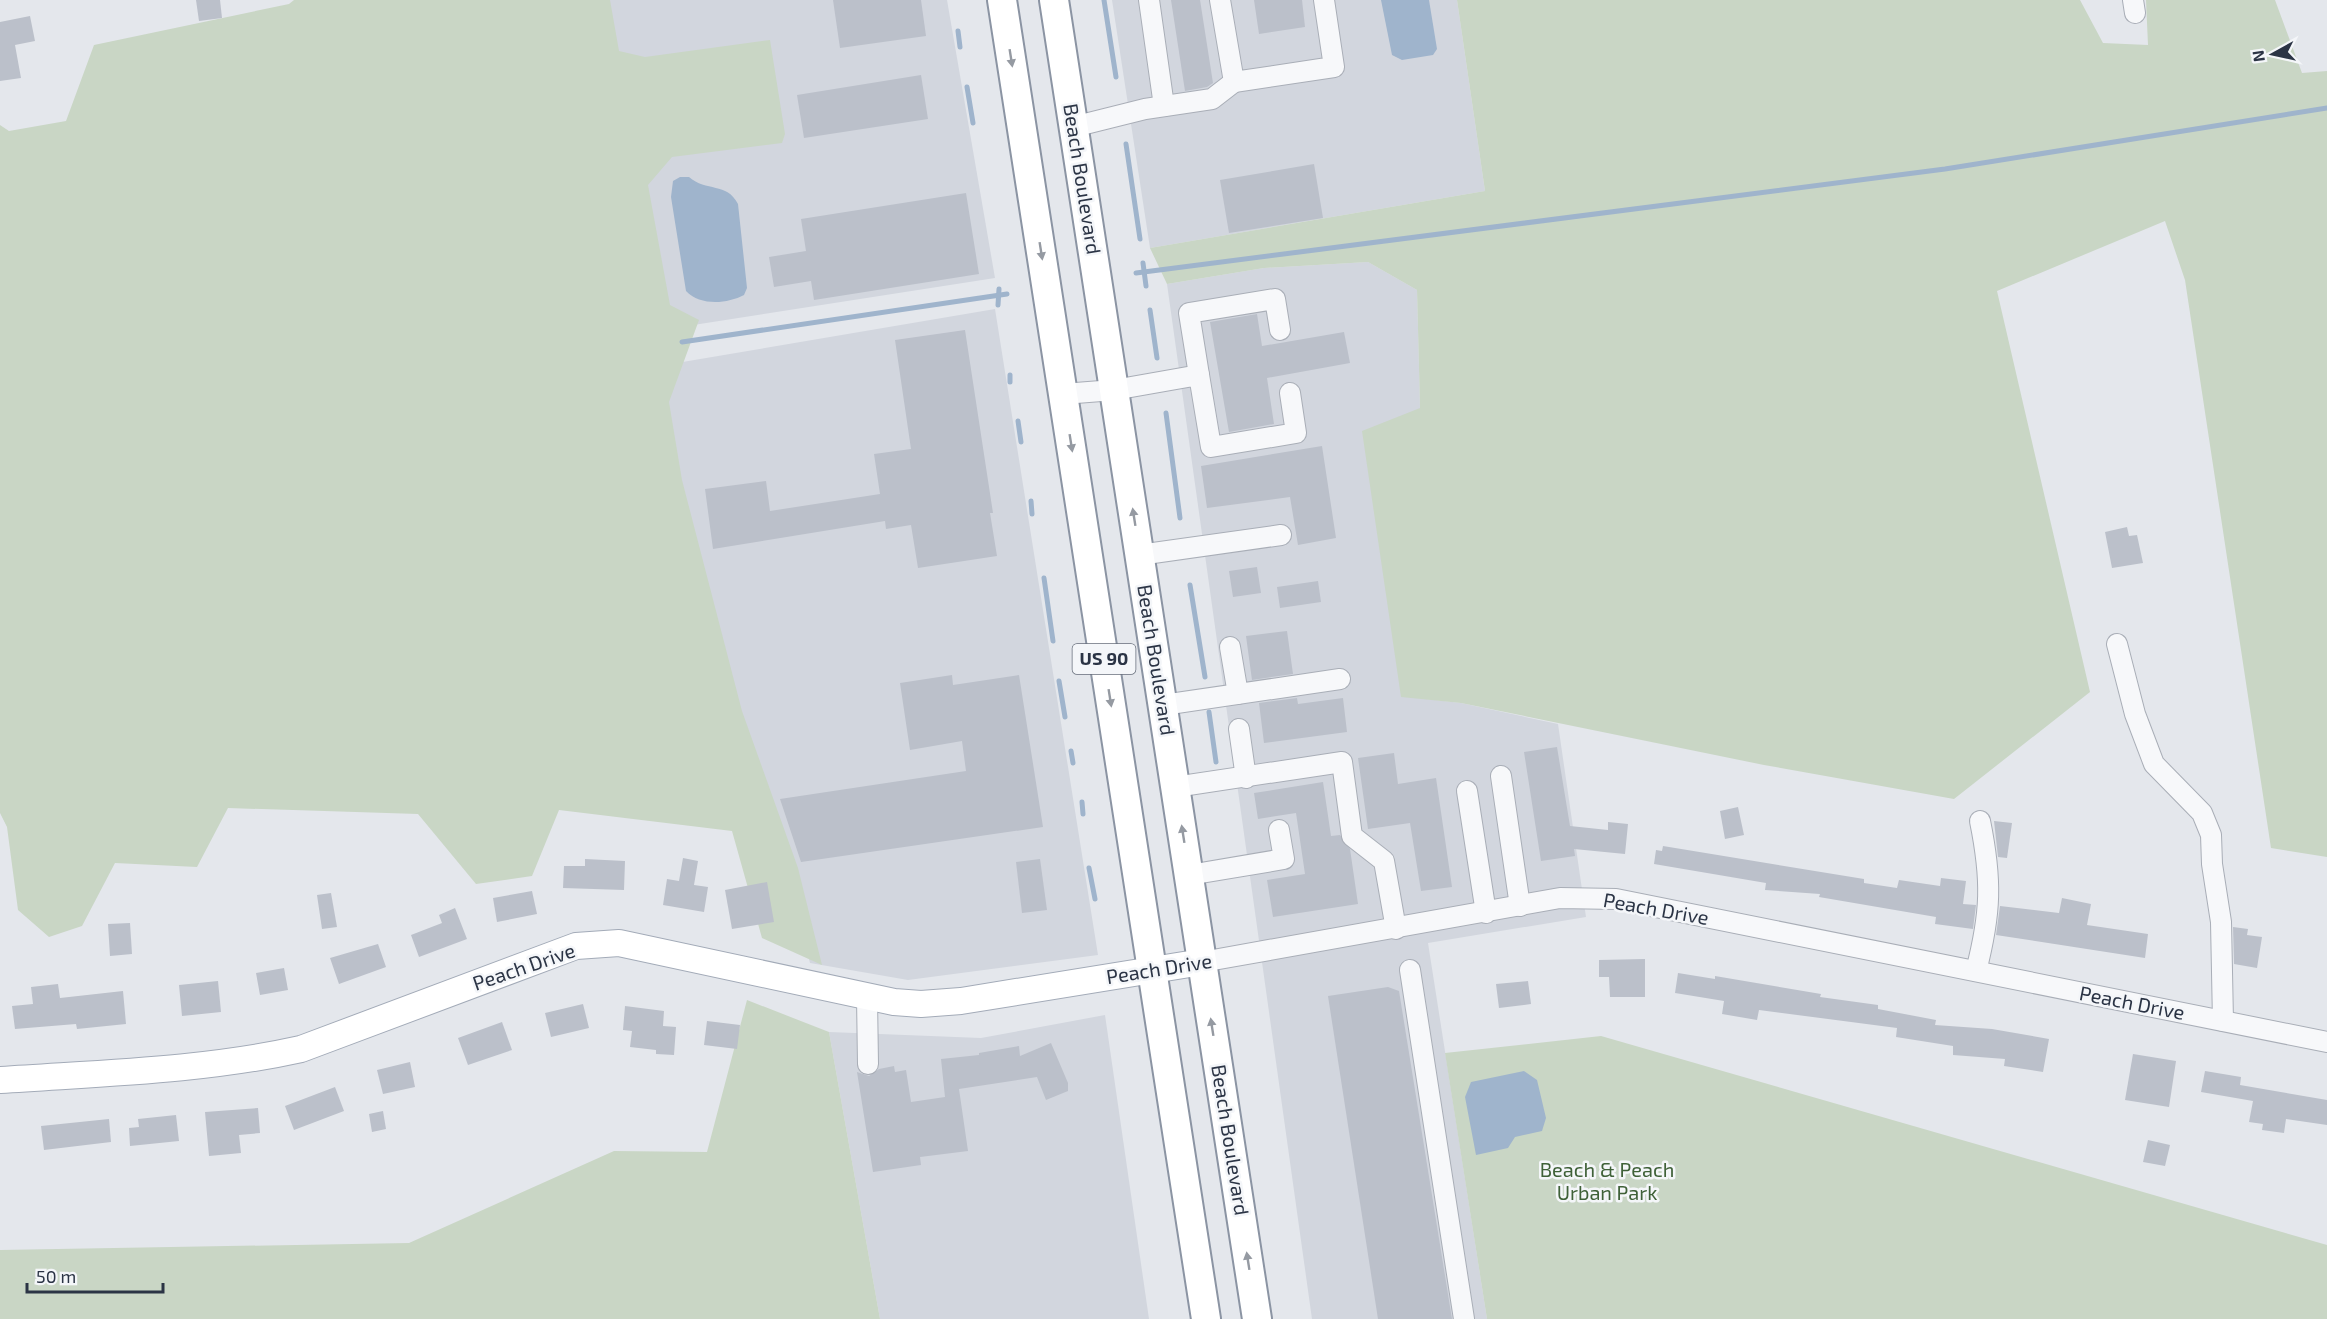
<svg xmlns="http://www.w3.org/2000/svg" width="2327" height="1319" viewBox="0 0 2327 1319" font-family="'Exo 2',sans-serif">
  <style>
    .built { fill: #d2d6de }
    .green { fill: #c9d6c5 }
    .water { fill: #9fb4cc }
    .lines { fill: none; stroke-linecap: round; stroke-linejoin: round }
    .stream { stroke: #9fb4cc; stroke-width: 5 }
    .building { fill: #bbc0ca }
    .minor-casing { stroke: #a9aeb7; stroke-width: 22 }
    .major-casing { stroke: #a3abb8; stroke-width: 28 }
    .highway-casing { stroke: #8b94a3; stroke-width: 32 }
    .minor { stroke: #f7f8fa; stroke-width: 20 }
    .major { stroke: #fff; stroke-width: 26 }
    .highway { stroke: #fff; stroke-width: 28 }
    .oneway { fill: #959aa2 }
    .labels { text-anchor: middle; stroke-width: 5; stroke-linejoin: round; paint-order: stroke }
    .shield { fill: #f4f6f9; stroke: #676e7b; stroke-width: 1.5 }
    .shield-label { font-size: 18px; font-weight: bold; fill: #2b3445 }
    .street-label { font-size: 20px; fill: #2b3445; stroke: #f4f6f9 }
    .park-label { font-size: 20px; fill: #3f6138; stroke: #f4f6f9 }
  </style>
  <rect width="100%" height="100%" fill="#e4e7ec"/>
  <!-- built -->
  <g class="built">
    <polygon points="587,0 947,0 995,278 642,333"/>
    <polygon points="1112,0 1457,0 1485,191 1150,248"/>
    <polygon points="1368,262 1417,290 1420,408 1401,696 1461,703 1558,724 1586,917 1428,943 1487,1319 1312,1319 1167,284 1264,268"/>
    <polygon points="995,309 1098,955 908,980 810,963 767,797 679,553 647,368"/>
    <polygon points="1105,1015 1149,1319 880,1319 829,1032 981,1038"/>
  </g>
  <!-- green -->
  <g class="green">
    <polygon points="294,0 610,0 619,51 645,57 770,40 785,134 782,143 672,157 648,185 670,305 699,320 669,402 682,480 742,711 798,868 822,965 762,938 732,831 559,810 532,876 476,884 418,814 228,808 197,867 115,863 82,926 49,937 18,910 7,827 0,813 0,125 9,131 66,121 94,45 289,4"/>
    <polygon points="1457,0 2080,0 2103,43 2148,45 2146,0 2275,0 2302,73 2327,71 2327,857 2271,848 2185,280 2165,221 1997,291 2090,692 1954,799 1764,765 1461,703 1401,697 1362,431 1420,408 1417,290 1368,262 1264,268 1167,284 1150,248 1485,191"/>
    <polygon points="747,1000 829,1032 880,1319 0,1319 0,1250 409,1243 614,1151 707,1152"/>
    <polygon points="1601,1036 2327,1245 2327,1319 1487,1319 1445,1053"/>
  </g>
  <!-- water -->
  <g class="water">
    <polygon points="1381,0 1429,0 1437,49 1433,55 1402,60 1392,55"/>
    <path d="M 680,177 L 689,177 C 706,192 727,182 738,204 L 747,288 L 744,295 C 727,304 700,306 686,291 L 671,197 L 673,181 Z"/>
    <polygon points="1524,1071 1537,1080 1546,1118 1542,1131 1515,1137 1508,1148 1476,1155 1465,1097 1471,1082"/>
  </g>
  <g class="lines">
    <!-- stream -->
    <g class="stream">
      <polyline points="1104,0 1116,77"/>
      <polyline points="958,31 960,47"/>
      <polyline points="967,87 973,123"/>
      <polyline points="1126,144 1140,239"/>
      <polyline points="1143,263 1146,286"/>
      <polyline points="1136,273 1945,169 2327,108"/>
      <polyline points="998,305 999,289"/>
      <polyline points="1150,310 1157,358"/>
      <polyline points="682,342 1007,294"/>
      <polyline points="1010,375 1010,382"/>
      <polyline points="1166,413 1180,518"/>
      <polyline points="1018,421 1021,442"/>
      <polyline points="1031,501 1032,514"/>
      <polyline points="1044,578 1053,641"/>
      <polyline points="1190,585 1205,677"/>
      <polyline points="1059,681 1065,717"/>
      <polyline points="1209,712 1216,762"/>
      <polyline points="1071,751 1073,763"/>
      <polyline points="1082,802 1083,814"/>
      <polyline points="1089,868 1095,899"/>
    </g>
  </g>
  <!-- building -->
  <g class="building">
    <polygon points="196,0 220,0 222,18 199,21"/>
    <polygon points="833,0 921,0 926,36 840,48"/>
    <polygon points="1171,0 1200,0 1213,83 1207,87 1185,91"/>
    <polygon points="1254,0 1302,0 1305,27 1259,34"/>
    <polygon points="30,16 35,41 15,45 21,78 0,81 0,22"/>
    <polygon points="921,75 928,119 804,138 797,95"/>
    <polygon points="1314,164 1323,218 1229,233 1220,180"/>
    <polygon points="966,193 979,274 814,300 811,281 774,287 769,257 806,251 801,219"/>
    <polygon points="1257,314 1262,346 1344,332 1350,363 1267,378 1274,424 1229,432 1210,322"/>
    <polygon points="965,330 993,513 990,513 997,556 918,568 911,525 886,529 885,521 713,549 705,489 766,481 770,511 880,494 874,454 911,449 895,340"/>
    <polygon points="1322,446 1336,538 1298,545 1290,497 1207,508 1201,466"/>
    <polygon points="2127,527 2129,536 2137,535 2143,563 2112,568 2105,532"/>
    <polygon points="1257,567 1261,593 1233,597 1229,571"/>
    <polygon points="1318,581 1321,602 1280,608 1277,587"/>
    <polygon points="1287,631 1293,674 1252,680 1246,636"/>
    <polygon points="952,675 953,685 1019,675 1043,827 801,862 780,799 966,771 962,741 910,750 900,683"/>
    <polygon points="1297,698 1298,704 1343,698 1347,732 1264,743 1259,703"/>
    <polygon points="1557,747 1570,826 1608,830 1608,822 1628,824 1625,854 1574,849 1575,856 1541,861 1524,752"/>
    <polygon points="1394,753 1398,784 1436,778 1452,887 1421,891 1410,823 1368,829 1358,758"/>
    <polygon points="1323,782 1331,836 1340,835 1350,849 1358,904 1273,917 1267,880 1305,874 1296,813 1258,819 1254,793"/>
    <polygon points="1738,807 1744,835 1725,839 1720,811"/>
    <polygon points="1994,821 2012,823 2007,858 1998,857"/>
    <polygon points="1663,846 1864,879 1864,883 1897,888 1899,880 1940,886 1941,878 1966,881 1963,904 1976,905 1973,929 1935,924 1936,917 1819,897 1820,894 1765,890 1766,883 1654,864 1656,850 1662,851"/>
    <polygon points="683,858 698,861 694,885 708,887 704,912 663,905 667,879 679,881"/>
    <polygon points="585,859 625,861 624,890 563,888 564,866 585,866"/>
    <polygon points="1040,859 1047,910 1022,913 1016,862"/>
    <polygon points="767,882 774,922 732,929 725,890"/>
    <polygon points="532,891 537,914 497,922 493,898"/>
    <polygon points="331,893 337,927 322,929 317,895"/>
    <polygon points="2062,898 2091,904 2087,925 2148,934 2145,958 1996,935 2000,906 2059,913"/>
    <polygon points="455,908 467,939 419,957 411,935 442,923 439,915"/>
    <polygon points="130,923 132,954 110,956 108,924"/>
    <polygon points="2233,927 2248,929 2247,935 2262,937 2257,968 2234,964"/>
    <polygon points="378,944 386,967 339,984 330,958"/>
    <polygon points="1645,959 1645,997 1610,997 1609,977 1599,977 1599,960"/>
    <polygon points="284,968 288,990 260,995 256,973"/>
    <polygon points="1678,973 1715,979 1715,976 1821,994 1820,997 1878,1005 1878,1009 1936,1020 1935,1025 1992,1029 2049,1039 2043,1072 2004,1066 2005,1059 1953,1055 1953,1046 1896,1037 1897,1028 1759,1010 1757,1020 1722,1014 1724,1001 1675,993"/>
    <polygon points="218,981 221,1012 182,1016 179,985"/>
    <polygon points="1528,981 1531,1004 1499,1008 1496,984"/>
    <polygon points="58,984 60,998 123,991 126,1024 77,1029 76,1024 15,1029 12,1006 33,1004 31,987"/>
    <polygon points="1388,987 1399,991 1452,1319 1378,1319 1328,996"/>
    <polygon points="583,1004 589,1028 551,1037 545,1013"/>
    <polygon points="625,1006 664,1011 663,1026 676,1027 674,1055 656,1054 656,1050 630,1047 632,1031 623,1030"/>
    <polygon points="707,1021 740,1025 737,1049 704,1045"/>
    <polygon points="502,1022 512,1050 468,1065 458,1038"/>
    <polygon points="1051,1043 1068,1083 1068,1091 1046,1100 1037,1077 959,1089 968,1151 920,1157 921,1165 873,1172 857,1072 869,1076 879,1069 894,1066 895,1072 906,1070 911,1102 945,1097 941,1059 979,1055 979,1053 1019,1046 1020,1056"/>
    <polygon points="2133,1054 2176,1061 2169,1107 2125,1100"/>
    <polygon points="410,1062 415,1087 383,1094 377,1070"/>
    <polygon points="2205,1071 2241,1077 2240,1085 2327,1100 2327,1125 2286,1119 2284,1133 2262,1130 2263,1124 2249,1122 2253,1101 2201,1092"/>
    <polygon points="335,1087 344,1111 294,1130 285,1106"/>
    <polygon points="258,1108 260,1133 239,1135 241,1153 209,1156 205,1112"/>
    <polygon points="383,1111 386,1129 372,1132 369,1114"/>
    <polygon points="176,1115 179,1141 130,1146 129,1128 139,1127 138,1119"/>
    <polygon points="109,1119 111,1142 44,1150 41,1126"/>
    <polygon points="2148,1140 2170,1145 2165,1166 2143,1162"/>
  </g>
  <g class="lines">
    <defs>
      <g id="minor">
        <polyline points="1149,0 1164,106"/>
        <polyline points="2133,0 2135,13"/>
        <polyline points="1234,82 1334,67 1324,0"/>
        <polyline points="1073,127 1145,109 1212,99 1234,82 1220,0"/>
        <polyline points="1199,375 1189,313 1275,299 1280,330"/>
        <polyline points="1063,394 1114,390 1199,375 1211,447 1296,433 1290,393"/>
        <polyline points="1139,555 1281,535"/>
        <polyline points="2117,644 2135,714 2154,764 2202,813 2211,835 2212,864 2221,922 2223,1021"/>
        <polyline points="1230,647 1238,694"/>
        <polyline points="1163,705 1340,679"/>
        <polyline points="1239,729 1246,778"/>
        <polyline points="1501,776 1520,906"/>
        <polyline points="1175,787 1342,762 1352,836 1384,861 1396,929"/>
        <polyline points="1467,791 1486,913"/>
        <polyline points="1189,875 1284,859 1279,830"/>
        <polyline points="1202,962 1560,898 1616,899 2327,1042"/>
        <polyline points="1410,970 1464,1319"/>
        <path d="M 1976,971 C 1991,913 1992,880 1980,821"/>
        <polyline points="867,997 868,1064"/>
      </g>
      <path id="major" d="M 0,1080 C 100,1073 202,1071 301,1049 L 576,946 L 619,943 L 894,1002 L 921,1004 L 961,1001 L 1202,962"/>
      <g id="highway">
        <polyline points="1002,0 1206,1319"/>
        <polyline points="1054,0 1257,1319"/>
      </g>
    </defs>
    <!-- minor casing -->
    <use href="#minor" class="minor-casing"/>
    <!-- major casing -->
    <use href="#major" class="major-casing"/>
    <!-- highway casing -->
    <use href="#highway" class="highway-casing"/>
    <!-- minor -->
    <use href="#minor" class="minor"/>
    <!-- major -->
    <use href="#major" class="major"/>
    <!-- highway -->
    <use href="#highway" class="highway"/>
  </g>
  <!-- one-way arrows -->
  <defs><path id="oneway-solid" d="M-6-.8H1V-3.2L6.5 0L1 3.2V.8H-6Z" transform="scale(1.5)"/></defs>
  <g class="oneway">
    <use href="#oneway-solid" transform="translate(1011 58) rotate(81)"/>
    <use href="#oneway-solid" transform="translate(1041 251) rotate(81)"/>
    <use href="#oneway-solid" transform="translate(1071 443) rotate(81)"/>
    <use href="#oneway-solid" transform="translate(1134 517) rotate(-99)"/>
    <use href="#oneway-solid" transform="translate(1110 698) rotate(81)"/>
    <use href="#oneway-solid" transform="translate(1183 834) rotate(-99)"/>
    <use href="#oneway-solid" transform="translate(1212 1027) rotate(-99)"/>
    <use href="#oneway-solid" transform="translate(1248 1261) rotate(-99)"/>
  </g>
  <g class="labels">
    <!-- shield labels -->
    <rect class="shield" x="1072.5" y="644" width="63" height="30" rx="4.5"/>
    <g class="shield-label">
      <text x="1104" y="665">US 90</text>
    </g>
    <!-- street labels -->
    <g class="street-label">
      <text transform="translate(1082 179) rotate(81)" y="7">Beach Boulevard</text>
      <text transform="translate(1156 660) rotate(81)" y="7">Beach Boulevard</text>
      <text transform="translate(1656 909) rotate(10)" y="7">Peach Drive</text>
      <text transform="translate(524 967) rotate(-19)" y="7">Peach Drive</text>
      <text transform="translate(1159 969) rotate(-9)" y="7">Peach Drive</text>
      <text transform="translate(2132 1003) rotate(11)" y="7">Peach Drive</text>
      <text transform="translate(1230 1140) rotate(81)" y="7">Beach Boulevard</text>
    </g>
    <!-- park labels -->
    <g class="park-label">
      <text x="1607" y="1177">Beach &amp; Peach<tspan x="1607" dy="23">Urban Park</tspan></text>
    </g>
  </g>
  <!-- north arrow -->
  <g transform="translate(2273 54) rotate(262)" stroke="#f4f6f9" stroke-width="4.5" paint-order="stroke">
  <path d="M0-4.5L10 22L0 15L-10 22Z" fill="#2b3445"/>
  <text y="-9" font-size="16" font-weight="bold" text-anchor="middle" fill="#2b3445">N</text>
  </g>
  <!-- scale -->
  <path d="M27 1283v9h136v-9" fill="none" stroke="#2b3445" stroke-width="3"/>
  <text x="36" y="1283" font-size="18" fill="#2b3445" stroke="#f4f6f9" stroke-width="4.5" paint-order="stroke">50 m</text>
</svg>
